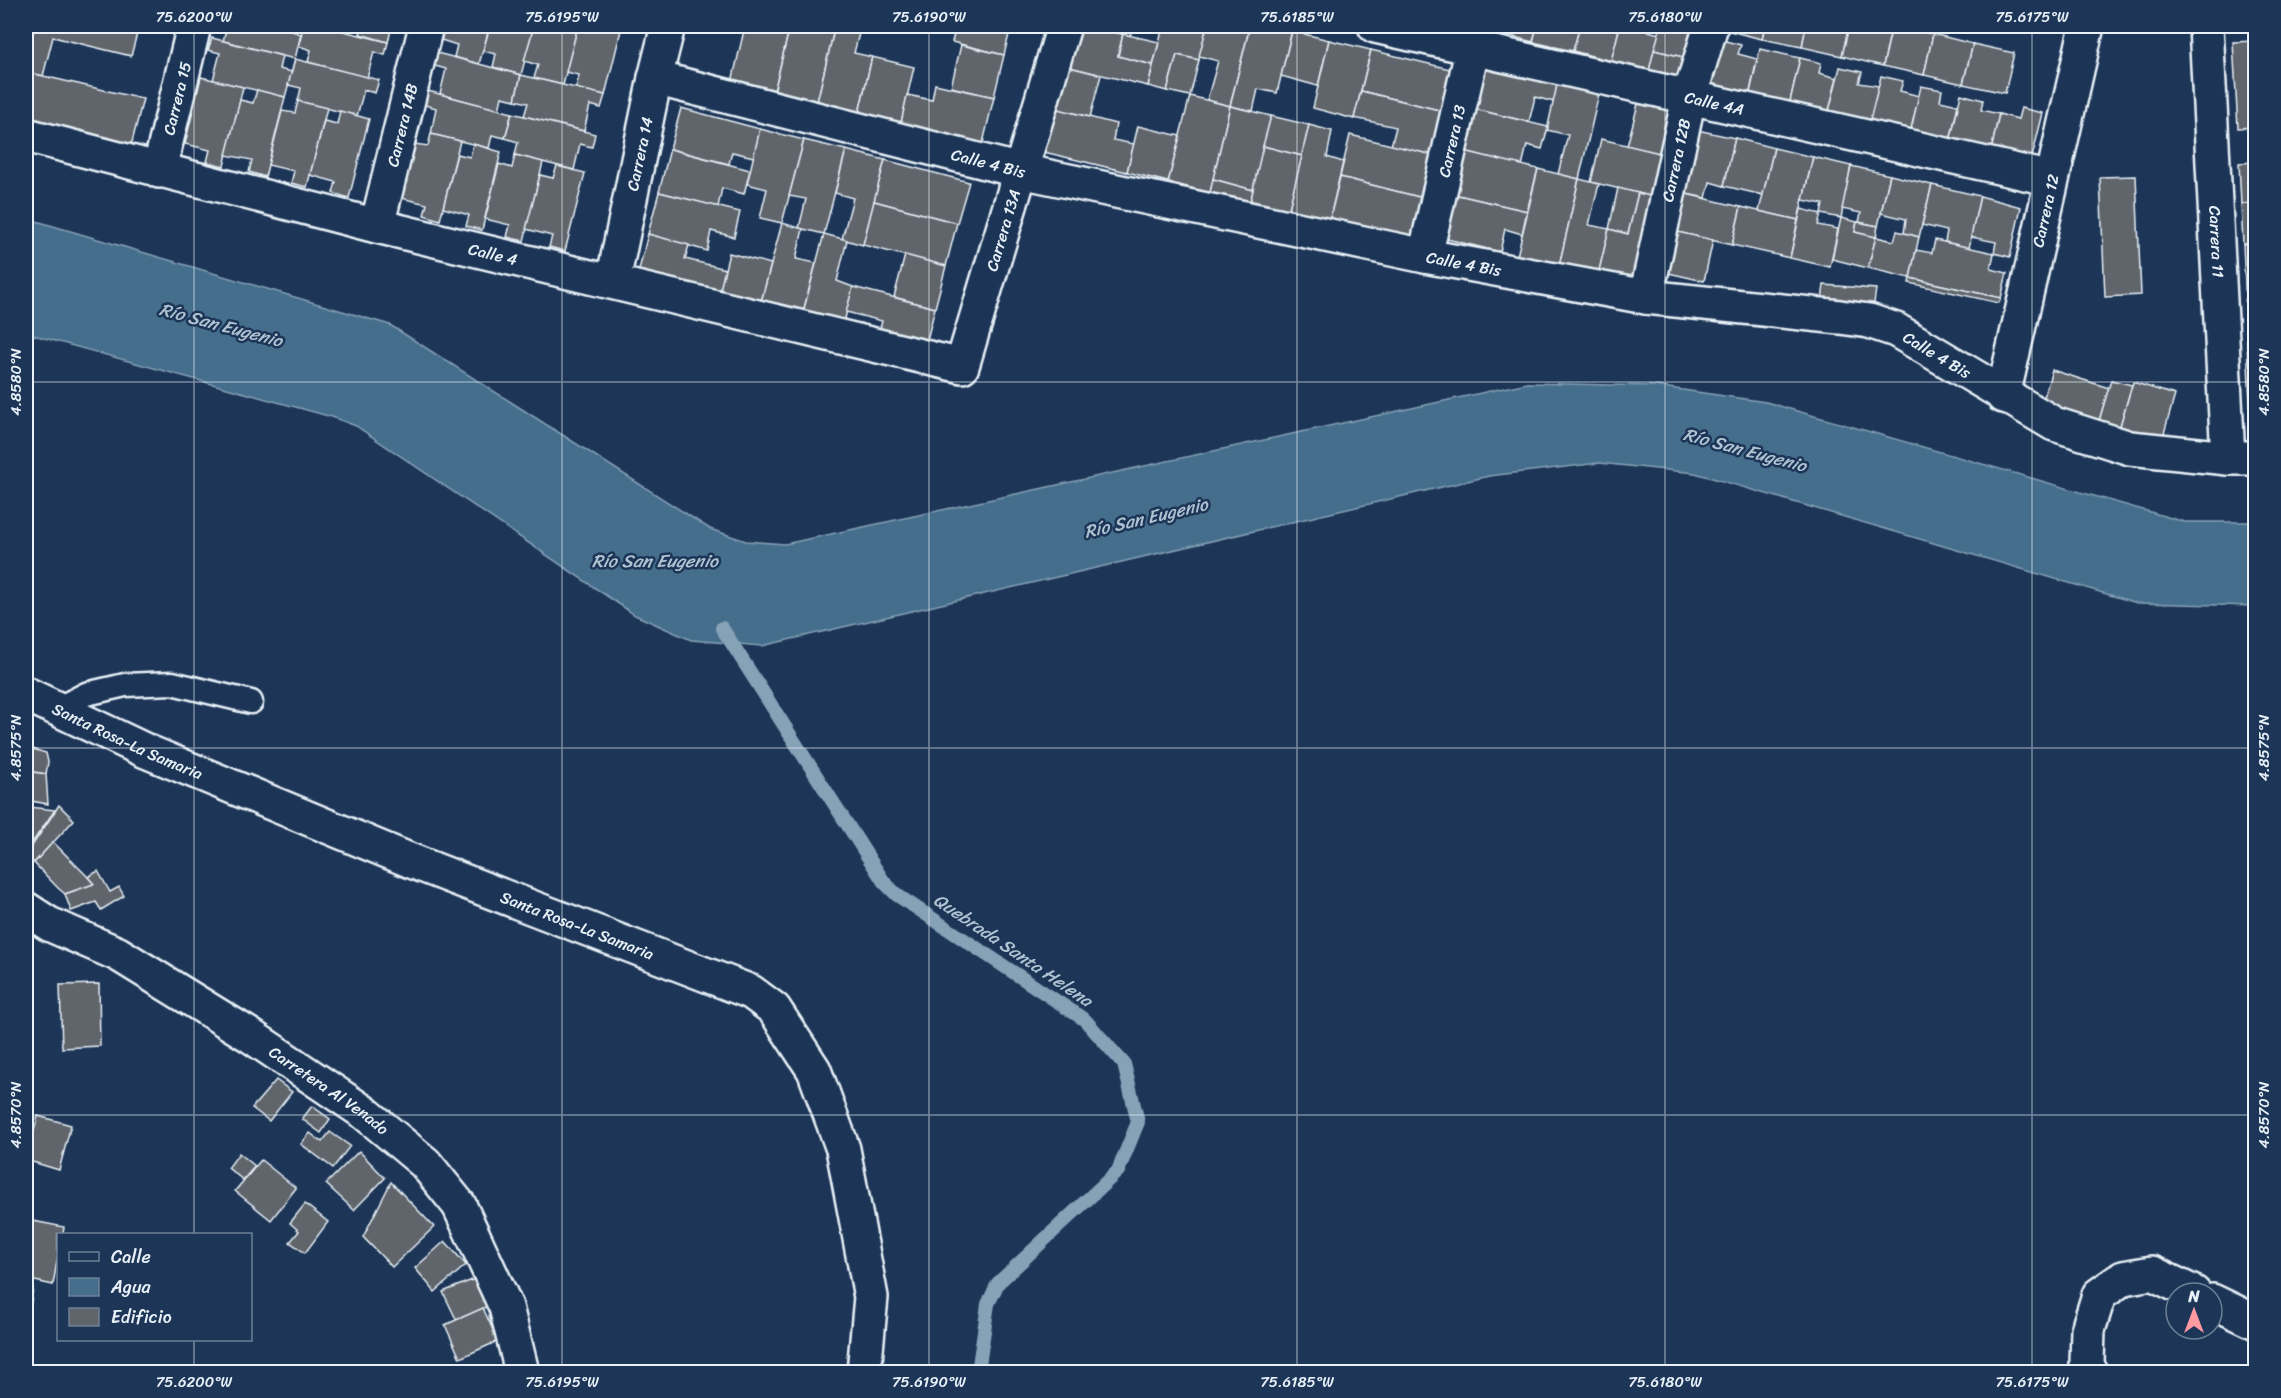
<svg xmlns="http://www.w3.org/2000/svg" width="2281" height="1398" viewBox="0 0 2281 1398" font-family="Sriracha,sans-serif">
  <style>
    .water { fill: #456e8c; stroke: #86a2b7; stroke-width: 1.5 }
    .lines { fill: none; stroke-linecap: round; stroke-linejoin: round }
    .stream { stroke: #86a2b7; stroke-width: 14 }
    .building { fill: #5f656b; stroke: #e8f1f8; stroke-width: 1.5 }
    .service-casing { stroke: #e8f1f8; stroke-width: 27 }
    .minor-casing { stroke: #e8f1f8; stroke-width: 38 }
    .service { stroke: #1d3557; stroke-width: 22 }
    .minor { stroke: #1d3557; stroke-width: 33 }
    .ticks { fill: none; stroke: #e8f1f8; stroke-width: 1.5; stroke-opacity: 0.45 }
    .labels { text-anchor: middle; stroke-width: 5; stroke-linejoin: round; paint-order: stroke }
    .street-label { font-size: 16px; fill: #e8f1f8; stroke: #1d3557 }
    .water-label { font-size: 18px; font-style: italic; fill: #afc3d2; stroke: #1d3557 }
    .neatline { fill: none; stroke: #e8f1f8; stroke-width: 2 }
    .ticks-label { font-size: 15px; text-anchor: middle; fill: #e8f1f8 }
  </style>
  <rect width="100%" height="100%" fill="#1d3557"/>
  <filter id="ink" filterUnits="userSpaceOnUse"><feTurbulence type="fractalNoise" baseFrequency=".0167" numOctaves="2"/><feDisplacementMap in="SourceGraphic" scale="12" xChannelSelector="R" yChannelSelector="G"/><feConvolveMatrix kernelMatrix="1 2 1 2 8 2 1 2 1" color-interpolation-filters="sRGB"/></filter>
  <g filter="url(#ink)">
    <!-- water -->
    <polygon class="water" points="26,218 390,325 710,529 746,541 785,544 1527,383 1655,386 1766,402 2185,522 2255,522 2255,606 2137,603 1695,473 1599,463 1489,476 762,646 691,640 635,615 356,426 332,417 26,333"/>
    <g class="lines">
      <!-- stream -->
      <polyline class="stream" points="722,628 884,882 897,895 1085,1020 1124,1064 1138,1122 1118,1171 998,1283 988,1304 978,1372"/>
    </g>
    <!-- building -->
    <g class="building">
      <polygon points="35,26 139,26 131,56 53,37 43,76 26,72 26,57"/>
      <polygon points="227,26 290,26 289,30 301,34 295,59 223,41"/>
      <polygon points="303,26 323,26 388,42 385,55 374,52 367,78 308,62 311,50 299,46"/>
      <polygon points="362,26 392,26 388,42 360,34"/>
      <polygon points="445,26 490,26 479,64 454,57 457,45 441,40"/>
      <polygon points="490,26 534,26 521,75 493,67 496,54 483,51"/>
      <polygon points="534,26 578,26 563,85 534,78 538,65 524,61"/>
      <polygon points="578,26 622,26 605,95 576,89 579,75 566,72"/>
      <polygon points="745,26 790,26 774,92 732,82"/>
      <polygon points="790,26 835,26 817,102 774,92"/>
      <polygon points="835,26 861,26 854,53 872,57 859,113 817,102"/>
      <polygon points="956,26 1011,26 1004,55 952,42"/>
      <polygon points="1075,26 1091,26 1123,34 1118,56 1153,65 1148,86 1065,66"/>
      <polygon points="1091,26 1133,26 1130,36"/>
      <polygon points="1163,26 1207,26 1199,60 1177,55 1167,91 1148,86"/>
      <polygon points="1207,26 1250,26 1230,106 1207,100 1218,61 1199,56"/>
      <polygon points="1250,26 1268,26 1292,31 1277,93 1258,89 1253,111 1230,106"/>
      <polygon points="1497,26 1537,26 1533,42 1495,32"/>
      <polygon points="1537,26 1580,26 1573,51 1533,42"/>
      <polygon points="1580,26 1620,26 1611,61 1573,51"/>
      <polygon points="1620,26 1646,26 1645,30 1659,34 1649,71 1611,61"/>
      <polygon points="1661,26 1679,26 1702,31 1695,60 1654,50"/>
      <polygon points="1721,26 1765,26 1762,39 1721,29"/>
      <polygon points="1765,26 1806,26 1802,47 1762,39"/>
      <polygon points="1806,26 1849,26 1842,56 1802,47"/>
      <polygon points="1849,26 1892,26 1883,66 1842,56"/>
      <polygon points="1892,26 1933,34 1924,75 1883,66"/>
      <polygon points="1292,31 1329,40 1318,86 1281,76"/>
      <polygon points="1123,34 1159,42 1153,65 1118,56"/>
      <polygon points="1933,34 1973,44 1963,84 1924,75"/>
      <polygon points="212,38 282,56 279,69 292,72 285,97 213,80 220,53 208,50"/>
      <polygon points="1718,39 1741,45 1738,54 1757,59 1748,101 1707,91"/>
      <polygon points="1329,40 1371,50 1354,119 1313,108"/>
      <polygon points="2256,41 2256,127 2238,128 2233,42"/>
      <polygon points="1973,44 2014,53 2005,93 1963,84"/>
      <polygon points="961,45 1004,55 994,97 951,87"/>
      <polygon points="1760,49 1800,58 1788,110 1748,101"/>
      <polygon points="1371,50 1454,70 1443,111 1361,91"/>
      <polygon points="1654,50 1695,60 1691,81 1649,71"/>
      <polygon points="437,53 521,75 515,100 502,97 499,110 440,94 446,69 435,66"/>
      <polygon points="1177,55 1199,60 1190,96 1167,91"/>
      <polygon points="872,57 914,67 901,123 859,113"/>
      <polygon points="1800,58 1821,63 1819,73 1837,78 1827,119 1788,110"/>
      <polygon points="295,59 379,80 375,93 364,90 357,116 298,101 301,88 288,85"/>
      <polygon points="1065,66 1101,75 1090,117 1054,108"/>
      <polygon points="1479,66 1557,85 1554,102 1535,97 1529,122 1470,108"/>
      <polygon points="1840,67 1862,72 1859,83 1879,86 1868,128 1827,119"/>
      <polygon points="26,72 143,99 130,150 26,126"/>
      <polygon points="521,75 605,95 601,108 590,105 584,131 524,116 528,103 515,100"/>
      <polygon points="1881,76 1903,81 1900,91 1919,96 1909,138 1868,128"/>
      <polygon points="201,77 243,87 224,166 207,162 210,150 185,144"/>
      <polygon points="935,84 994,97 983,143 901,123 907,95 932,100"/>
      <polygon points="1557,85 1599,94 1579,179 1558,174 1568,135 1547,130"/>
      <polygon points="1921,86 1942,90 1940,101 1958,105 1949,146 1909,138"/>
      <polygon points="257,90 285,97 265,177 249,172 252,160 226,155 240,100 253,103"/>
      <polygon points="428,91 512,113 505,138 492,135 489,148 431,134 436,108 425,105"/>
      <polygon points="1361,91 1443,111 1433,155 1391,146 1396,127 1354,118"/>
      <polygon points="1961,94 1983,100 1981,110 1999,114 1990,156 1949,146"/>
      <polygon points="1190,96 1230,106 1210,193 1168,182"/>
      <polygon points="298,101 327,108 307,187 291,183 294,171 268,165 282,111 295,113"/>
      <polygon points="1638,104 1678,113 1668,155 1627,146"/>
      <polygon points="1230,106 1271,116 1253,190 1213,179"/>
      <polygon points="681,108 760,129 754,157 732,152 729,164 670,149"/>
      <polygon points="1054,108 1116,124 1113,140 1134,144 1127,172 1044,152"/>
      <polygon points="1470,108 1548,127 1542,149 1527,145 1522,166 1460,150"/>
      <polygon points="2021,108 2043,113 2030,165 1990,156 1999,114 2018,119"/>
      <polygon points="340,111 369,119 349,198 333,193 336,182 310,175 324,121 337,124"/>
      <polygon points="512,113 595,134 592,147 580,144 574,170 515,155 518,142 505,138"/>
      <polygon points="1271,116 1309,125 1302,156 1263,146"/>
      <polygon points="1309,125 1332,131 1327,157 1343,162 1329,222 1288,212"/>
      <polygon points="1138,126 1180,136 1168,182 1127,172"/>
      <polygon points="760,129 804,140 782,223 760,218 767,189 747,184"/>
      <polygon points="1697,130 1735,138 1724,186 1710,182 1706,198 1682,193"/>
      <polygon points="431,134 460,141 440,220 424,215 427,204 401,198 415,144 428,146"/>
      <polygon points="1350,135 1433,155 1423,198 1340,177"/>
      <polygon points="1735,138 1774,148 1763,195 1724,186"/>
      <polygon points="1601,139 1668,155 1658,198 1591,182"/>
      <polygon points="804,140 846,150 824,234 799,228 806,199 789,196"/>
      <polygon points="473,144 501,152 482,230 466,226 469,215 443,208 457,154 470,157"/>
      <polygon points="1263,146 1302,156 1288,212 1250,202"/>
      <polygon points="1774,148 1813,157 1798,220 1759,211"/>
      <polygon points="670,149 750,170 744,194 722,188 718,207 659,192"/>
      <polygon points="846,150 885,160 863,245 842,239 853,198 835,193"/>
      <polygon points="1460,150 1538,169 1527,211 1449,193"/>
      <polygon points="515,155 543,162 524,241 507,237 510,225 485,219 499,164 512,168"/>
      <polygon points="1813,157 1851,166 1841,218 1821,214 1823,204 1803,200"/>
      <polygon points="885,160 969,182 957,223 874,201"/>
      <polygon points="2256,162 2256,203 2241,204 2239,163"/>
      <polygon points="557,166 585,173 565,251 549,247 552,236 526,229 540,175 553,178"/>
      <polygon points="1851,166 1890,175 1878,226 1859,222 1861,213 1842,209"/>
      <polygon points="1538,169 1579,179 1559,266 1517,256"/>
      <polygon points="1890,175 1932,185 1919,237 1904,233 1906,219 1881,213"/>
      <polygon points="2136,176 2141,295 2105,297 2100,177"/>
      <polygon points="1340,177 1423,198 1412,242 1329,222"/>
      <polygon points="1213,179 1253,190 1250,202 1210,193"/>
      <polygon points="1579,179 1599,184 1589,225 1609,229 1598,275 1559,266"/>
      <polygon points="1932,185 1980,196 1969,248 1945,242 1947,231 1922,225"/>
      <polygon points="1618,188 1638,193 1628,234 1609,229"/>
      <polygon points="659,192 740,212 734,237 711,231 707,251 648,234"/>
      <polygon points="1449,193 1527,211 1522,234 1505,229 1500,252 1439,237"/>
      <polygon points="1638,193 1658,198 1637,285 1598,275 1609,229 1628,234"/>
      <polygon points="1682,193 1741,207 1732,245 1673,231"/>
      <polygon points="1980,196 2021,207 2010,257 1994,253 1996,242 1971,237"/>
      <polygon points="874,201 957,223 946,266 863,245"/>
      <polygon points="2256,203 2256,243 2243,244 2241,204"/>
      <polygon points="1741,207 1798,220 1790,258 1732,245"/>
      <polygon points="1801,209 1821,214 1818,225 1838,229 1830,267 1790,258"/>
      <polygon points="1841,218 1857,222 1855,232 1876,237 1868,268 1832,259"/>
      <polygon points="1857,222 1878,226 1876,237 1855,232"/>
      <polygon points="782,223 803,229 796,259 816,263 801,320 759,309"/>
      <polygon points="1673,231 1713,240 1704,281 1664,272"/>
      <polygon points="1897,231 1919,237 1910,278 1868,268 1876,237 1894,241"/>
      <polygon points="648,234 689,245 685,259 726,269 718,298 637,278"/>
      <polygon points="824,234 847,240 837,281 853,287 842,330 801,320"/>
      <polygon points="1935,240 1994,253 1991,269 2007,273 2001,298 1910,278 1916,250 1932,253"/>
      <polygon points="2256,243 2256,283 2245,284 2243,244"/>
      <polygon points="729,253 771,264 759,309 718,298"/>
      <polygon points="905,255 946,266 935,308 894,297"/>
      <polygon points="1910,278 2001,298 1999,303 1909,283"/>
      <polygon points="2256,283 2256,323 2246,323 2245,284"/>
      <polygon points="1824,285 1876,289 1872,317 1820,314"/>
      <polygon points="853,287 935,308 924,352 877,340 882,321 846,312"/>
      <polygon points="2246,323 2256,323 2256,443 2252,443"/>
      <polygon points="2052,370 2109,388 2099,421 2042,404"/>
      <polygon points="2111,380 2132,385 2120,426 2099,421"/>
      <polygon points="2133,382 2175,395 2162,440 2120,426"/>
      <polygon points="26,747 46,753 48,762 46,774 26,771"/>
      <polygon points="26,771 46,774 48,804 26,800"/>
      <polygon points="59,805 74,820 34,863 26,855"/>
      <polygon points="29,807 55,810 27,850 26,849 26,810"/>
      <polygon points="53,842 88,877 94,884 65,894 58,888 34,863"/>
      <polygon points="98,871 110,892 119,887 124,896 101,910 96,902 71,911 65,894 94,884 88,877"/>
      <polygon points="99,984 100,1046 62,1048 60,985"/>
      <polygon points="276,1080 292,1092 269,1121 252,1108"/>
      <polygon points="312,1106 330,1119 321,1133 302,1119"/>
      <polygon points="38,1116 71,1125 59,1170 26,1160"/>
      <polygon points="330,1132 350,1146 333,1168 301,1144 310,1133 322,1142"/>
      <polygon points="359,1151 385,1178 354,1210 326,1184"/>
      <polygon points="239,1153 255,1166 243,1180 228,1168"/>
      <polygon points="261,1160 296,1188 271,1220 235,1191"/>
      <polygon points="391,1182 434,1227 392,1267 363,1237"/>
      <polygon points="305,1204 328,1222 305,1253 290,1242 299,1231 290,1223"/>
      <polygon points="28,1220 64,1227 63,1234 58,1234 58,1256 53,1285 26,1279 26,1232"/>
      <polygon points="445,1241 466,1265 435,1292 415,1268"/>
      <polygon points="477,1278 490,1305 457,1321 443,1292"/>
      <polygon points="26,1286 33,1288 28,1322 26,1321"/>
      <polygon points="483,1308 498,1341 460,1358 445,1325"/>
    </g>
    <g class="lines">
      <defs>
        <polyline id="service" points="57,709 86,694 125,685 172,683 251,702"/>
        <g id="minor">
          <path id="s1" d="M 1375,26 L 2052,179"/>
          <path id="s2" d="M 2206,26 L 2228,458"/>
          <path id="s3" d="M 655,78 L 1021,171 L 1425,256 L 1646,297 L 1840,317 L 1869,321 L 1896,330 L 2054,424 L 2130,448 L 2228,458 L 2256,458"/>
          <path id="s4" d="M 26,135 L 377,226 L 962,366 L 1064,26"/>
          <path id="s5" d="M 159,171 L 194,26"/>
          <path id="s6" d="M 377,226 L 426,26"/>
          <path id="s7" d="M 1425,256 L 1473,47 L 1481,26"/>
          <path id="s8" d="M 613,281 L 655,78 L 668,26"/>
          <path id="s9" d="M 1646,297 L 1689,98 L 1711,26"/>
          <path id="s10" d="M 2003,396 L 2087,26"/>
          <path id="s11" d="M 26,694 L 146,751 L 409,860 L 751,992 L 774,1009 L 814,1070 L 843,1149 L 871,1297 L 864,1372"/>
          <path id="s12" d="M 26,909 L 49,924 L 118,954 L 251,1036 L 365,1113 L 425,1163 L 459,1205 L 506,1307 L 522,1372"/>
          <polyline points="2212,1301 2256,1322"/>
          <polyline points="2090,1372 2087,1363 2088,1330 2099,1295 2123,1278 2152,1273 2194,1293"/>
        </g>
      </defs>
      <!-- service casing -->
      <use href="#service" class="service-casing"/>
      <!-- minor casing -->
      <use href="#minor" class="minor-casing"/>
      <!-- service -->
      <use href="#service" class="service"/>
      <!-- minor -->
      <use href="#minor" class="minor"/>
    </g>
  </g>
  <!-- ticks -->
  <path class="ticks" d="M 194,26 L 194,1234M 562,26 L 562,1372M 929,26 L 929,1372M 1297,26 L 1297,1372M 1665,26 L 1665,1372M 2032,26 L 2032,1372M 26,382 L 2256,382M 26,748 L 2256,748M 26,1115 L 2256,1115M 194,1340 L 194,1372"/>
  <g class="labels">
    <!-- street labels -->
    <g class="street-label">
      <text dy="6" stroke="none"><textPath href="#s5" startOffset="75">Carrera 15</textPath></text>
      <text dy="6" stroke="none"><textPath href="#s1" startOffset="348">Calle 4A</textPath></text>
      <text dy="6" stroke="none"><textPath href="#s6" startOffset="104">Carrera 14B</textPath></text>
      <text dy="6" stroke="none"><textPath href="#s7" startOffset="118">Carrera 13</textPath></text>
      <text dy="6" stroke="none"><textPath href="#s8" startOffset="130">Carrera 14</textPath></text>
      <text dy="6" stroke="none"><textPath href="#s9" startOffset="140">Carrera 12B</textPath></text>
      <text dy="6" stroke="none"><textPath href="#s3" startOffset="344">Calle 4 Bis</textPath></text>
      <text dy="6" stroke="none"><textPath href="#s10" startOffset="190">Carrera 12</textPath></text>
      <text dy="6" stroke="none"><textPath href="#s4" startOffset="1106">Carrera 13A</textPath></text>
      <text dy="6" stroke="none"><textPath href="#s2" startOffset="216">Carrera 11</textPath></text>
      <text dy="6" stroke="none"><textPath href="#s4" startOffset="482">Calle 4</textPath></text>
      <text dy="6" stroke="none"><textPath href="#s3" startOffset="830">Calle 4 Bis</textPath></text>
      <text dy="6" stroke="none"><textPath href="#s3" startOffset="1316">Calle 4 Bis</textPath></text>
      <text dy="6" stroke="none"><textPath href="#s11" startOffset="112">Santa Rosa-La Samaria</textPath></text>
      <text dy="6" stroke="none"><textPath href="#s11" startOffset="598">Santa Rosa-La Samaria</textPath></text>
      <text dy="6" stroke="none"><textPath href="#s12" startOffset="354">Carretera Al Venado</textPath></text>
    </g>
    <!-- water labels -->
    <g class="water-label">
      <text transform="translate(221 325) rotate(15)" y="6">Río San Eugenio</text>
      <text transform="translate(1745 450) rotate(15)" y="6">Río San Eugenio</text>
      <text transform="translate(1146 518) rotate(-13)" y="6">Río San Eugenio</text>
      <text x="655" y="567">Río San Eugenio</text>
      <text transform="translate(1013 950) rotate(34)" y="6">Quebrada Santa Helena</text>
    </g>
  </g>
  <!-- margin -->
  <rect width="2281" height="1398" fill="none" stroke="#1d3557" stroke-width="66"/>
  <!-- legend -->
  <rect x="57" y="1233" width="195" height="108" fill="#1d3557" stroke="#6e8097" stroke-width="1.5"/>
  <rect x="69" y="1252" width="30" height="9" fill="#1d3557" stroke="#6e8097" stroke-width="1.5"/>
  <text x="111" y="1263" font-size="18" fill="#e8f1f8">Calle</text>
  <rect x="69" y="1278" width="30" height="18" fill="#456e8c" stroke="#6e8097" stroke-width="1.5"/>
  <text x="111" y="1293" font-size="18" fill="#e8f1f8">Agua</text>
  <rect x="69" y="1308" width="30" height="18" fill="#5f656b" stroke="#6e8097" stroke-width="1.5"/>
  <text x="111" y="1323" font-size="18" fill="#e8f1f8">Edificio</text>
  <!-- north arrow -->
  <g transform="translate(2194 1311)"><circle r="28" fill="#1d3557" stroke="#6e8097" stroke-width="1.5"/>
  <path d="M0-4.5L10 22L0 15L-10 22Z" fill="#ff9aa2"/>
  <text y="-9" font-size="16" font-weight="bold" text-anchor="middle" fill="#e8f1f8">N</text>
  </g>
  <rect x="33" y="33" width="2215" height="1332" class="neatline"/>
  <g class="ticks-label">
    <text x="194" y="22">75.6200°W</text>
    <text x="562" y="22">75.6195°W</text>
    <text x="929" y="22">75.6190°W</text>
    <text x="1297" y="22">75.6185°W</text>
    <text x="1665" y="22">75.6180°W</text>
    <text x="2032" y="22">75.6175°W</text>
    <text transform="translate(16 382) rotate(-90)" y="5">4.8580°N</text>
    <text transform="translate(2264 382) rotate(-90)" y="5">4.8580°N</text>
    <text transform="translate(16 748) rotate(-90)" y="5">4.8575°N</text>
    <text transform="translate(2264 748) rotate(-90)" y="5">4.8575°N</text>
    <text transform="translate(16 1115) rotate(-90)" y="5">4.8570°N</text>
    <text transform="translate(2264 1115) rotate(-90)" y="5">4.8570°N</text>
    <text x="194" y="1387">75.6200°W</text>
    <text x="562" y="1387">75.6195°W</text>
    <text x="929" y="1387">75.6190°W</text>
    <text x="1297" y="1387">75.6185°W</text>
    <text x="1665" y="1387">75.6180°W</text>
    <text x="2032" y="1387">75.6175°W</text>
  </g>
</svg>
